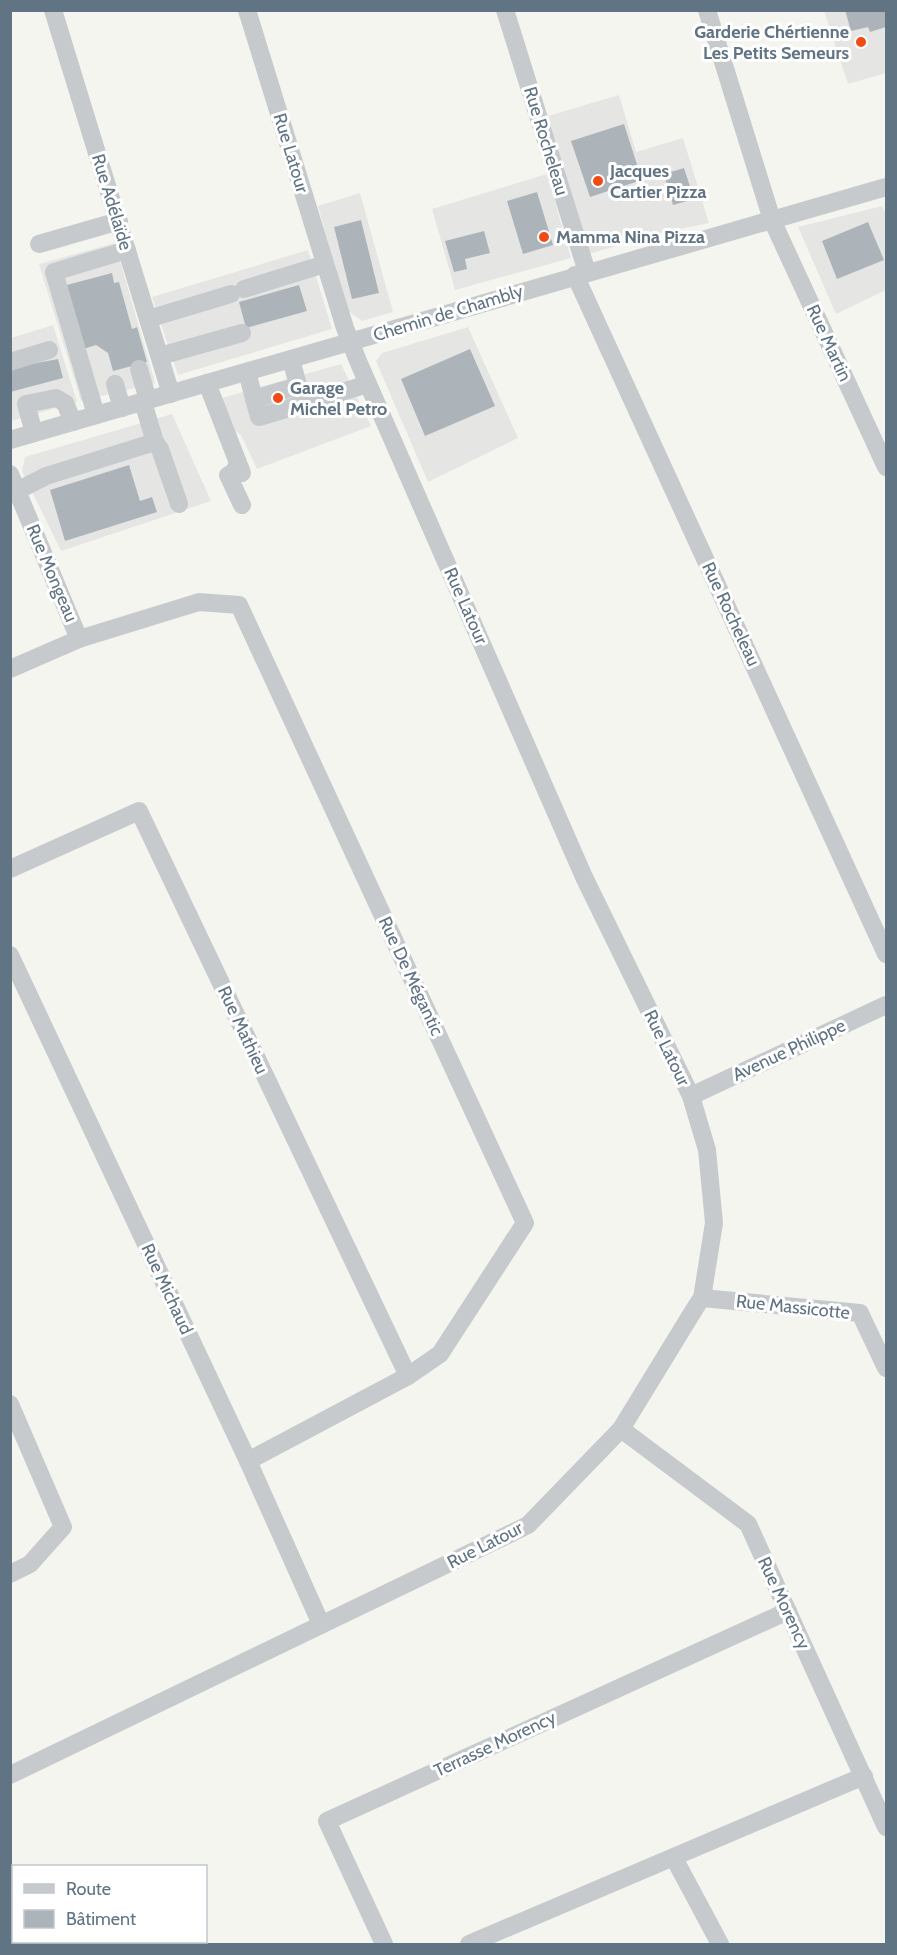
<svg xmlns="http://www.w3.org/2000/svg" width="897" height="1955" viewBox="0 0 897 1955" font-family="Cabin,sans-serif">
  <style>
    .built { fill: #e5e6e4 }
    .building { fill: #acb4b9 }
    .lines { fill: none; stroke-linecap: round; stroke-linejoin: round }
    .minor { stroke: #c7cacd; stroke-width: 18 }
    .poi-dot { fill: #f14a14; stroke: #fff; stroke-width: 2 }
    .labels { text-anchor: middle; stroke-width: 6; stroke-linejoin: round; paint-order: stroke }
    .poi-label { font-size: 18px; font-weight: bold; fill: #617484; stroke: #fff; text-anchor: start }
    .street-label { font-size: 18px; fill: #617484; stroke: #fff }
  </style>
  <rect width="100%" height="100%" fill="#f5f5f0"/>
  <!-- built -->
  <g class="built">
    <polygon points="824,11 886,11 886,73 848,84"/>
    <polygon points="619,95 636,152 683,138 709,223 660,233 589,254 548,116"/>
    <polygon points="547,174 571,258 455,290 432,209"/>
    <polygon points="360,193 393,312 362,321 347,310 318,206"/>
    <polygon points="882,206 886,214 886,290 836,314 798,227"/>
    <polygon points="115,243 155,383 81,401 39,264"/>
    <polygon points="308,250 332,329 178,375 152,297"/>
    <polygon points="53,325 77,402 11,421 11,338"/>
    <polygon points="468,327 518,438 428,482 376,361 382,353"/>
    <polygon points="341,364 371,426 257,469 241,435 232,429 222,398"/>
    <polygon points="172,414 211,501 61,551 22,471 25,457"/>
  </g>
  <!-- building -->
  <g class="building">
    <polygon points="845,10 886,10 886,27 870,32 868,27 851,31"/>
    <polygon points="624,124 642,180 590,197 571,141"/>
    <polygon points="684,168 694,199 673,205 664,174"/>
    <polygon points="537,192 553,245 523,254 507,201"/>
    <polygon points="361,220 379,293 352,299 334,227"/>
    <polygon points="868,222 884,260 837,279 822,241"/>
    <polygon points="484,231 490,253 465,259 467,269 454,272 445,241"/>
    <polygon points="112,273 114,283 119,282 132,329 137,327 147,362 113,371 108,353 96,345 80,350 63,286"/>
    <polygon points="299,285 307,311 246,328 239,302"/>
    <polygon points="470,349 495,406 425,436 401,379"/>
    <polygon points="58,359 63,378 10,392 10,368"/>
    <polygon points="129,465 140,501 152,497 157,512 65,541 50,490"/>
  </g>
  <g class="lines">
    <!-- minor -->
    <g class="minor">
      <polyline points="53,10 171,394"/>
      <polyline points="505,10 587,272"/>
      <polyline points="707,10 772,220 886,467"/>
      <polyline points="39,244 119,221"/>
      <polyline points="575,275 886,954"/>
      <polyline points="244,289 325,264"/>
      <polyline points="148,319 231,294"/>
      <polyline points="160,356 242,333"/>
      <polyline points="10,362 49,350"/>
      <polyline points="139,369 148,400"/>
      <polyline points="247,372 259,417 303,404 291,359"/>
      <polyline points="207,383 242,473"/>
      <polyline points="115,384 122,408"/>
      <polyline points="254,399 298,386"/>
      <polyline points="303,404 368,384"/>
      <polyline points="96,415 54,272 127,250"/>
      <polyline points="34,433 26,404 56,398 65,403 73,422"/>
      <polyline points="10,440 886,187"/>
      <polyline points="155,442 160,449 179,504"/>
      <polyline points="238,464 233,473 228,475 242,505"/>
      <polyline points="10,474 79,639"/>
      <polyline points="17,491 46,476 155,442 143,402"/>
      <polyline points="10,669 79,639 199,602 239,605 525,1223 440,1354 408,1376 248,1461"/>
      <polyline points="10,869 139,811 408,1376"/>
      <polyline points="10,955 248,1461 321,1624"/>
      <polyline points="691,1096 886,1005"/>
      <polyline points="702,1298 860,1313 886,1368"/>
      <polyline points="10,1404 63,1527 30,1564 10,1574"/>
      <polyline points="621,1429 748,1524 886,1827"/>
      <polyline points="10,1775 528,1525 621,1429 697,1305 702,1298 714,1223 707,1150 691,1096 584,877 358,361 345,328 247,10"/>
      <polyline points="674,1858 720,1944"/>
      <polyline points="183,1942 184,1944"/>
      <polyline points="81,1944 88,1942"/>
      <polyline points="384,1944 327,1821 788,1611"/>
      <polyline points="469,1944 864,1776"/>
    </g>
  </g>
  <!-- markers -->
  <g class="poi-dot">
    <circle cx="861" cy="42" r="6"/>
    <circle cx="598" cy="181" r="6"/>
    <circle cx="544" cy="237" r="6"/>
    <circle cx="278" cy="398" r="6"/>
  </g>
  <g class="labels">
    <!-- poi labels -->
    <g class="poi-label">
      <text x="849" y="38" text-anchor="end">Garderie Chértienne<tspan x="849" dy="21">Les Petits Semeurs</tspan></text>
      <text x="610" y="177">Jacques<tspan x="610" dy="21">Cartier Pizza</tspan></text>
      <text x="556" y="243">Mamma Nina Pizza</text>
      <text x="290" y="394">Garage<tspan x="290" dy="21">Michel Petro</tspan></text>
    </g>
    <!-- street labels -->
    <g class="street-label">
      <text transform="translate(546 141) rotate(73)" y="6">Rue Rocheleau</text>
      <text transform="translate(291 153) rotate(73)" y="6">Rue Latour</text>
      <text transform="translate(112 202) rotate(73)" y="6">Rue Adélaïde</text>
      <text transform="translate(448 313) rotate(-17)" y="6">Chemin de Chambly</text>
      <text transform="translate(829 343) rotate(65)" y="6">Rue Martin</text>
      <text transform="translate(52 573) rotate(67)" y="6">Rue Mongeau</text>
      <text transform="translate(466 606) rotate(66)" y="6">Rue Latour</text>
      <text transform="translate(731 614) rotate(65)" y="6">Rue Rocheleau</text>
      <text transform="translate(411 976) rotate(65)" y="6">Rue De Mégantic</text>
      <text transform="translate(243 1030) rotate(65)" y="6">Rue Mathieu</text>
      <text transform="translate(667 1048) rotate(64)" y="6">Rue Latour</text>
      <text transform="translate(789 1050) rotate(-25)" y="6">Avenue Philippe</text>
      <text transform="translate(167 1289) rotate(65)" y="6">Rue Michaud</text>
      <text transform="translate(793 1307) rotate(6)" y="6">Rue Massicotte</text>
      <text transform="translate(485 1545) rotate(-27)" y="6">Rue Latour</text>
      <text transform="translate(784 1603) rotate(65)" y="6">Rue Morency</text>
      <text transform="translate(495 1744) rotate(-25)" y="6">Terrasse Morency</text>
    </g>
  </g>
  <!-- border -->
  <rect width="897" height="1955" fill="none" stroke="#617484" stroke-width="24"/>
  <!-- legend -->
  <rect x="12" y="1865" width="195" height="78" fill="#ffffff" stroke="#c0c7ce" stroke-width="1.5"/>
  <rect x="24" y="1884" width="30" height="9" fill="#c7cacd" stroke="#c0c7ce" stroke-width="1.5"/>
  <text x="66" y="1895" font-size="18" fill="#617484">Route</text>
  <rect x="24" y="1910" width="30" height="18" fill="#acb4b9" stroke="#c0c7ce" stroke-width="1.5"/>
  <text x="66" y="1925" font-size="18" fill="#617484">Bâtiment</text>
</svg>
